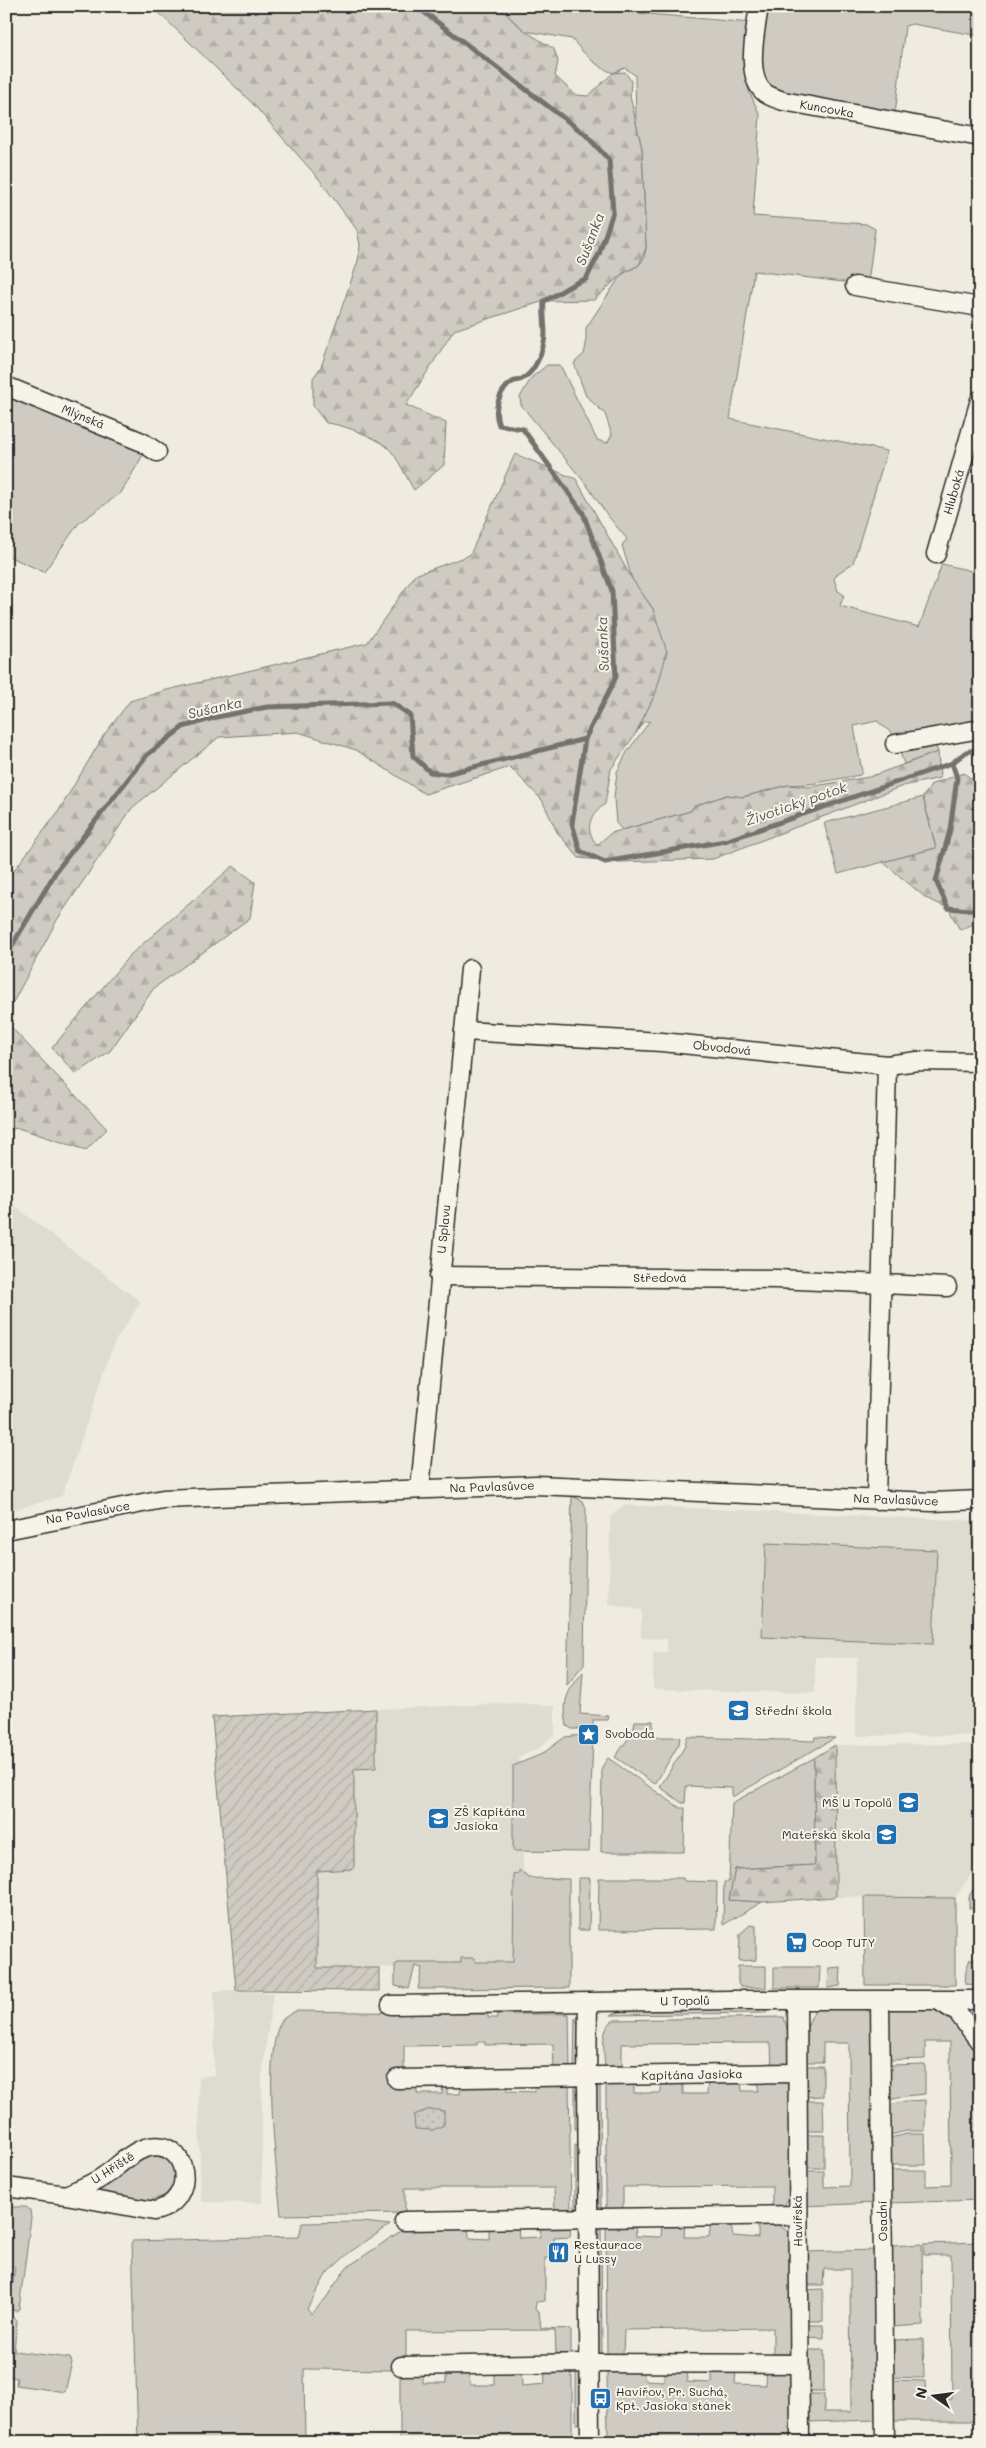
<svg xmlns="http://www.w3.org/2000/svg" width="986" height="2448" viewBox="0 0 986 2448" font-family="Mali,sans-serif">
  <style>
    .built { fill: #dedbd1 }
    .grass { fill: #cfcbc2; stroke: #7d7b76 }
    .forest { fill: url(#forest-firs); stroke: #7d7b76 }
    .park { fill: url(#park-dots); stroke: #7d7b76 }
    .garden { fill: url(#garden-furrows); stroke: #7d7b76 }
    .lines { fill: none; stroke-linecap: round; stroke-linejoin: round }
    .stream { stroke: #74726e; stroke-width: 5 }
    .minor-casing { stroke: #2b2b2b; stroke-width: 21 }
    .minor { stroke: #f7f3e8; stroke-width: 18 }
    .labels { text-anchor: middle; stroke-width: 4; stroke-linejoin: round; paint-order: stroke }
    .street-label { font-size: 12px; fill: #2b2b2b; stroke: #f7f3e8 }
    .poi-label { font-size: 12px; fill: #2b2b2b; stroke: #f7f3e8; text-anchor: start }
    .water-label { font-size: 14px; font-style: italic; fill: #555552; stroke: #f7f3e8 }
  </style>
  <defs>
    <pattern id="forest-firs" width="22" height="20" patternUnits="userSpaceOnUse" patternTransform="scale(1.25)"><rect width="22" height="20" fill="#cfcbc2"/><path d="M5 1l3.5 6h-7zM16 11l3.5 6h-7z" fill="#b2aea7"/></pattern>
    <pattern id="park-dots" width="8" height="8" patternUnits="userSpaceOnUse" patternTransform="scale(1.25)"><rect width="8" height="8" fill="#cfcbc2"/><path d="M2 2h.1M6 6h.1" fill="none" stroke="#b2aea7" stroke-width="1.8" stroke-linecap="round"/></pattern>
    <pattern id="garden-furrows" width="10" height="10" patternUnits="userSpaceOnUse" patternTransform="scale(1.25)"><rect width="10" height="10" fill="#cfcbc2"/><path d="M-1 1l2-2M0 10L10 0M9 11l2-2" fill="none" stroke="#b2aea7"/></pattern>
  </defs>
  <rect width="100%" height="100%" fill="#efebe0"/>
  <filter id="ink" filterUnits="userSpaceOnUse"><feTurbulence type="fractalNoise" baseFrequency=".02" numOctaves="2"/><feDisplacementMap in="SourceGraphic" scale="10" xChannelSelector="R" yChannelSelector="G"/><feConvolveMatrix kernelMatrix="1 2 1 2 8 2 1 2 1" color-interpolation-filters="sRGB"/></filter>
  <g filter="url(#ink)">
    <!-- built -->
    <g class="built">
      <polygon points="6,1200 141,1302 114,1343 62,1496 6,1512"/>
      <polygon points="623,1505 980,1521 980,1735 856,1736 857,1660 860,1659 857,1658 815,1657 815,1693 653,1689 653,1653 667,1652 667,1639 641,1638 641,1610 609,1605 610,1517"/>
      <polygon points="518,1703 555,1706 555,1734 538,1749 518,1758 521,1762 525,1966 317,1968 317,1871 354,1869 354,1768 376,1768 376,1709"/>
      <polygon points="980,1744 980,1861 955,1898 836,1897 835,1745"/>
      <polygon points="236,1990 273,1993 262,2076 262,2203 201,2202 198,2077 214,2075 214,1991"/>
    </g>
    <!-- grass -->
    <g class="grass">
      <path d="M 497,6 L 615,6 L 615,11 L 751,23 L 744,68 L 749,91 L 760,115 L 753,216 L 866,224 L 875,229 L 868,283 L 859,284 L 754,271 L 730,419 L 887,451 L 853,563 L 838,573 L 834,579 L 838,591 L 844,595 L 840,606 L 919,627 L 942,564 L 980,573 L 980,716 L 974,722 L 933,738 L 938,752 L 904,764 L 894,735 L 877,721 L 854,726 L 862,772 L 860,775 L 810,784 L 788,785 L 743,797 L 727,795 L 694,806 L 691,811 L 622,830 L 616,823 L 614,798 L 617,772 L 627,752 L 650,721 L 643,722 L 636,733 L 656,692 L 653,609 L 632,579 L 622,545 L 627,539 L 608,516 L 586,484 L 521,405 L 520,397 L 532,377 L 547,365 L 560,365 L 597,440 L 607,443 L 612,435 L 605,414 L 586,396 L 574,363 L 584,354 L 586,345 L 586,328 L 621,275 L 639,265 L 644,258 L 646,248 L 642,149 L 636,125 L 635,75 L 625,68 L 613,73 C 595,66 584,54 572,39 L 525,31 Z"/>
      <polygon points="766,6 835,6 834,9 839,11 842,8 840,6 980,6 980,36 912,24 905,26 895,115 777,91 763,77 760,70"/>
      <polygon points="6,386 135,439 143,455 121,493 79,523 44,572 6,555"/>
      <polygon points="923,797 936,848 838,874 824,823"/>
      <polygon points="572,1496 583,1501 586,1508 584,1664 567,1685"/>
      <polygon points="766,1543 937,1550 933,1644 762,1637"/>
      <path d="M 583,1672 L 580,1714 L 609,1716 L 608,1720 L 593,1720 L 593,1729 L 572,1729 L 567,1726 C 562,1699 567,1692 583,1672 Z"/>
      <polygon points="635,1721 653,1721 653,1737 680,1737 679,1744 655,1784 615,1757 633,1732"/>
      <polygon points="582,1735 593,1736 589,1852 513,1851 513,1766 542,1754 565,1737"/>
      <polygon points="687,1737 814,1741 815,1737 835,1738 734,1796 732,1796 732,1788 686,1786 685,1803 682,1803 660,1787 685,1746"/>
      <polygon points="608,1758 680,1808 685,1808 684,1852 601,1852 602,1767"/>
      <polygon points="814,1758 815,1865 735,1869 729,1900 762,1902 723,1925 724,1882 729,1882 732,1803"/>
      <polygon points="519,1870 529,1878 569,1879 569,1988 418,1989 422,1968 415,1966 409,1989 395,1986 395,1965 398,1963 461,1963 461,1958 474,1958 475,1962 513,1962 514,1875 519,1874"/>
      <polygon points="578,1878 590,1878 589,1930 578,1930"/>
      <polygon points="599,1878 683,1878 684,1881 717,1882 716,1929 598,1930"/>
      <polygon points="980,1879 980,1908 969,1908 969,1896"/>
      <polygon points="864,1897 955,1898 955,1985 865,1985"/>
      <polygon points="750,1925 756,1926 756,1960 739,1961 740,1934"/>
      <polygon points="970,1959 980,1959 980,1985 965,1984 966,1970"/>
      <polygon points="738,1966 766,1966 766,1988 740,1987 738,1983"/>
      <polygon points="774,1967 820,1967 819,1988 774,1988"/>
      <polygon points="841,1967 840,1986 828,1988 829,1968"/>
      <polygon points="891,2008 933,2008 945,2012 980,2054 980,2200 890,2203 889,2170 926,2170 926,2186 951,2185 950,2042 925,2042 925,2059 889,2060 888,2014"/>
      <polygon points="766,2009 766,2013 611,2015 624,2010"/>
      <polygon points="815,2009 865,2009 874,2015 877,2203 803,2206 802,2171 824,2171 824,2187 850,2186 849,2043 823,2043 823,2062 802,2062 805,2031"/>
      <path d="M 296,2011 L 488,2014 L 488,2018 L 497,2018 L 497,2014 L 569,2014 L 570,2069 L 554,2070 L 553,2044 L 485,2045 L 485,2042 L 477,2042 L 477,2045 L 404,2046 L 404,2084 L 417,2085 L 417,2094 L 442,2094 L 443,2083 L 447,2083 L 447,2094 L 460,2094 L 461,2083 L 507,2084 L 507,2091 L 535,2092 L 536,2082 L 569,2082 L 571,2211 L 555,2213 L 554,2188 L 405,2188 L 405,2213 L 281,2215 C 277,2176 262,2053 281,2022 C 283,2017 291,2014 296,2011 Z"/>
      <path d="M 784,2017 L 789,2037 L 789,2068 L 772,2068 L 771,2043 L 622,2044 L 622,2069 L 605,2070 C 605,2055 598,2027 615,2020 Z"/>
      <polygon points="575,2018 579,2025 580,2068 574,2068"/>
      <polygon points="925,2064 925,2094 905,2096 890,2100 890,2065"/>
      <polygon points="802,2066 823,2066 823,2096 803,2097"/>
      <polygon points="759,2078 790,2078 791,2195 783,2207 772,2211 772,2186 623,2187 623,2212 606,2212 606,2083 634,2083 634,2093 661,2093 661,2082 683,2082 683,2094 707,2094 708,2081 741,2081 742,2091 758,2091"/>
      <polygon points="600,2084 601,2213 596,2210 596,2089"/>
      <polygon points="575,2086 579,2088 580,2129 575,2129"/>
      <polygon points="925,2100 925,2131 906,2131 890,2135 889,2105 906,2101"/>
      <polygon points="803,2101 823,2101 824,2131 803,2131"/>
      <polygon points="906,2134 925,2134 926,2165 890,2165 890,2138"/>
      <rect x="803" y="2135" width="21" height="33"/>
      <polygon points="575,2145 579,2146 580,2209 575,2212"/>
      <path d="M 156,2156 L 168,2158 C 176,2172 176,2182 168,2195 L 146,2201 L 99,2193 L 97,2190 L 142,2158 Z"/>
      <polygon points="6,2207 26,2207 30,2210 31,2218 19,2309 16,2311 9,2309 15,2267 6,2265"/>
      <polygon points="758,2220 775,2223 790,2233 792,2354 773,2354 773,2328 624,2330 623,2355 607,2354 606,2222 635,2223 636,2236 661,2237 662,2224 685,2223 684,2237 709,2237 711,2222 731,2225 733,2236 758,2238"/>
      <polygon points="363,2222 390,2225 350,2252 327,2273 307,2309 311,2314 326,2298 346,2268 402,2230 405,2225 468,2224 469,2238 489,2239 489,2223 518,2223 519,2238 540,2237 541,2223 571,2223 570,2237 554,2238 554,2257 545,2258 545,2301 536,2302 535,2310 539,2312 541,2328 571,2329 571,2356 556,2355 555,2330 406,2331 406,2356 403,2358 423,2369 423,2383 446,2383 446,2369 469,2369 470,2385 494,2385 494,2369 521,2368 522,2386 545,2384 544,2367 572,2368 572,2442 400,2442 400,2370 304,2369 305,2442 138,2442 132,2241 299,2237 302,2223"/>
      <polygon points="601,2222 602,2356 598,2354 597,2228"/>
      <polygon points="980,2242 980,2418 971,2421 896,2421 892,2417 890,2380 925,2381 926,2399 952,2399 951,2255 924,2255 924,2244"/>
      <polygon points="922,2244 923,2325 891,2327 890,2246"/>
      <polygon points="875,2250 877,2420 807,2422 804,2394 824,2394 824,2412 851,2412 850,2269 824,2269 823,2285 802,2285 805,2252"/>
      <polygon points="823,2289 823,2321 803,2321 803,2290"/>
      <polygon points="8,2315 17,2320 14,2351 70,2358 72,2362 65,2392 16,2385 17,2378 6,2376"/>
      <polygon points="803,2325 823,2325 824,2338 803,2337"/>
      <polygon points="923,2339 924,2378 890,2377 891,2340"/>
      <rect x="804" y="2350" width="20" height="41"/>
      <polygon points="686,2367 687,2382 712,2383 712,2369 736,2369 735,2384 765,2385 766,2368 792,2368 793,2442 608,2442 607,2368 644,2369 644,2380 664,2381 664,2369"/>
      <polygon points="576,2368 581,2370 582,2424 576,2424"/>
    </g>
    <!-- forest -->
    <g class="forest">
      <path d="M 152,6 L 497,6 L 525,31 L 554,49 L 558,61 L 555,76 L 576,95 L 588,96 L 613,73 L 625,72 L 631,81 L 630,96 L 642,149 L 646,248 L 639,265 L 623,273 L 594,300 L 544,301 L 454,330 L 406,405 L 446,423 L 444,465 L 414,490 C 407,479 397,455 387,447 C 376,437 341,424 326,423 L 313,406 L 313,378 L 321,367 L 358,261 L 360,245 L 357,230 L 319,179 L 252,103 Z"/>
      <path d="M 515,454 L 576,479 L 632,579 L 653,609 L 667,652 L 656,692 L 636,733 L 611,769 L 605,804 C 590,816 583,827 597,845 L 611,833 L 691,811 L 694,806 L 727,795 L 743,797 L 788,785 L 809,787 L 869,777 L 938,752 L 940,778 L 903,786 L 713,859 L 620,862 L 579,858 L 557,832 L 542,800 L 510,767 L 425,794 L 356,750 L 298,732 L 219,737 L 132,808 L 57,920 L 11,1006 L 10,1026 L 107,1129 L 86,1150 L 18,1128 L 6,1130 L 6,881 L 58,812 L 104,735 L 130,701 L 167,690 L 367,643 L 415,575 L 470,555 Z"/>
      <polygon points="964,773 980,785 980,921 960,930 948,908 926,898 883,862 936,848 923,797 932,784"/>
      <polygon points="233,866 255,882 250,918 154,988 110,1051 76,1074 52,1048 130,955"/>
      <polygon points="835,1745 836,1897 762,1902 729,1900 735,1869 815,1865 814,1758"/>
    </g>
    <!-- park -->
    <polygon class="park" points="430,2109 444,2111 444,2125 433,2130 415,2129 414,2115"/>
    <!-- garden -->
    <polygon class="garden" points="376,1709 376,1768 354,1769 354,1869 317,1871 317,1968 379,1968 379,1991 236,1990 212,1717"/>
    <g class="lines">
      <!-- stream -->
      <g class="stream">
        <polyline points="585,739 572,823 580,851 605,862 725,841 952,763 957,778 950,830 936,881 948,908 980,911"/>
        <polyline points="952,763 966,752 980,749"/>
        <path d="M 6,962 L 13,944 L 57,870 L 147,755 L 183,727 L 217,717 L 267,707 L 392,703 L 410,715 L 413,756 L 430,772 L 446,774 L 585,739 L 616,677 L 612,591 L 583,513 L 523,429 L 499,425 C 493,411 498,392 511,383 C 514,380 518,381 522,379 C 530,375 535,367 539,358 C 550,333 542,325 544,301 C 559,294 570,284 586,279 L 599,254 L 613,212 L 609,160 L 586,135 L 416,6"/>
      </g>
      <defs>
        <g id="minor">
          <path d="M 759,6 C 756,29 744,77 765,93 C 770,97 778,99 783,101 L 980,137"/>
          <polyline points="855,286 980,307"/>
          <polyline points="6,386 142,442 157,452"/>
          <polyline points="936,554 980,400"/>
          <polyline points="895,744 980,729"/>
          <polyline points="464,1031 662,1042 887,1065 918,1061 980,1062"/>
          <polyline points="439,1276 777,1279 947,1287"/>
          <polyline points="420,1489 470,969"/>
          <polyline points="876,1500 887,1065"/>
          <polyline points="6,1530 163,1499 536,1485 932,1502 980,1500"/>
          <polyline points="797,2000 800,2442"/>
          <polyline points="880,2001 885,2442"/>
          <polyline points="939,2001 958,2013 980,2042"/>
          <polyline points="588,2003 587,2077 590,2442"/>
          <polyline points="391,2005 729,2000 980,2000"/>
          <polyline points="397,2079 796,2073"/>
          <path d="M 6,2187 L 66,2195 L 154,2211 C 200,2202 189,2135 145,2148 C 130,2153 117,2167 104,2176 C 93,2184 79,2189 66,2195"/>
          <polyline points="404,2221 798,2215"/>
          <polyline points="401,2366 590,2363 799,2364"/>
        </g>
      </defs>
      <!-- minor casing -->
      <use href="#minor" class="minor-casing"/>
      <!-- minor -->
      <use href="#minor" class="minor"/>
    </g>
  </g>
  <!-- icons -->
  <defs>
    <symbol id="school-square" viewBox="-11 -11 22 22"><rect x="-9" y="-9" width="18" height="18" rx="4" fill="#1f6fb2" stroke="#f7f3e8"/><path d="M0-5L7-2L0 1L-7-2ZM-4 1L0 2.5L4 1V4Q0 6-4 4Z" fill="#fff"/></symbol>
    <symbol id="sight-square" viewBox="-11 -11 22 22"><rect x="-9" y="-9" width="18" height="18" rx="4" fill="#1f6fb2" stroke="#f7f3e8"/><path d="M0-6L1.8-2.2L6-1.7L2.9 1.2L3.7 5.4L0 3.3L-3.7 5.4L-2.9 1.2L-6-1.7L-1.8-2.2Z" fill="#fff"/></symbol>
    <symbol id="supermarket-square" viewBox="-11 -11 22 22"><rect x="-9" y="-9" width="18" height="18" rx="4" fill="#1f6fb2" stroke="#f7f3e8"/><path d="M-6-5.5h2.5l.6 2H6L4.5 2H-2.5L-4.4-4H-6ZM-1.5 3.2a1.3 1.3 0 1 0 .1 0ZM3 3.2a1.3 1.3 0 1 0 .1 0Z" fill="#fff"/></symbol>
    <symbol id="restaurant-square" viewBox="-11 -11 22 22"><rect x="-9" y="-9" width="18" height="18" rx="4" fill="#1f6fb2" stroke="#f7f3e8"/><path d="M-5-6h1v4h1v-4h1v4h1v-4h1v5L-1.5 .5V6h-2V.5L-5-1ZM5-6V6H3V1.5H1.5Q1.5-4 5-6Z" fill="#fff"/></symbol>
    <symbol id="bus-square" viewBox="-11 -11 22 22"><rect x="-9" y="-9" width="18" height="18" rx="4" fill="#1f6fb2" stroke="#f7f3e8"/><path d="M-5-6H5V4H4V6H2V4H-2V6H-4V4H-5ZM-3.5-4V0h7V-4ZM-3.5 1.2v1.5H-2V1.2ZM2 1.2v1.5H3.5V1.2Z" fill="#fff"/></symbol>
  </defs>
  <g fill-rule="evenodd">
    <use href="#school-square" x="726" y="1698" width="25" height="25"/>
    <use href="#sight-square" x="576" y="1722" width="25" height="25"/>
    <use href="#school-square" x="896" y="1790" width="25" height="25"/>
    <use href="#school-square" x="426" y="1806" width="25" height="25"/>
    <use href="#school-square" x="874" y="1822" width="25" height="25"/>
    <use href="#supermarket-square" x="784" y="1930" width="25" height="25"/>
    <use href="#restaurant-square" x="546" y="2240" width="25" height="25"/>
    <use href="#bus-square" x="588" y="2386" width="25" height="25"/>
  </g>
  <g class="labels">
    <!-- street labels -->
    <g class="street-label">
      <text transform="translate(827 109) rotate(10)" y="4">Kuncovka</text>
      <text transform="translate(83 417) rotate(22)" y="4">Mlýnská</text>
      <text transform="translate(954 492) rotate(-74)" y="4">Hluboká</text>
      <text transform="translate(722 1048) rotate(6)" y="4">Obvodová</text>
      <text transform="translate(444 1229) rotate(-84)" y="4">U Splavu</text>
      <text x="660" y="1282">Středová</text>
      <text transform="translate(492 1487) rotate(-2)" y="4">Na Pavlasůvce</text>
      <text transform="translate(896 1500) rotate(2)" y="4">Na Pavlasůvce</text>
      <text transform="translate(88 1513) rotate(-10)" y="4">Na Pavlasůvce</text>
      <text transform="translate(685 2001) rotate(-1)" y="4">U Topolů</text>
      <text transform="translate(692 2075) rotate(-1)" y="4">Kapitána Jasioka</text>
      <text transform="translate(113 2168) rotate(-33)" y="4">U Hřiště</text>
      <text transform="translate(798 2221) rotate(-91)" y="4">Havířská</text>
      <text transform="translate(883 2221) rotate(-91)" y="4">Osadní</text>
    </g>
    <!-- poi labels -->
    <g class="poi-label">
      <text x="755" y="1715">Střední škola</text>
      <text x="605" y="1738">Svoboda</text>
      <text x="892" y="1807" text-anchor="end">MŠ U Topolů</text>
      <text x="454" y="1816">ZŠ Kapitána<tspan x="454" dy="14">Jasioka</tspan></text>
      <text x="871" y="1839" text-anchor="end">Mateřská škola</text>
      <text x="812" y="1947">Coop TUTY</text>
      <text x="574" y="2249">Restaurace<tspan x="574" dy="14">U Lussy</tspan></text>
      <text x="616" y="2396">Havířov, Pr. Suchá,<tspan x="616" dy="14">Kpt. Jasioka stánek</tspan></text>
    </g>
    <!-- water labels -->
    <g class="water-label">
      <text transform="translate(590 239) rotate(-69)" y="5">Sušanka</text>
      <text transform="translate(603 644) rotate(-92)" y="5">Sušanka</text>
      <text transform="translate(215 708) rotate(-13)" y="5">Sušanka</text>
      <text transform="translate(796 804) rotate(-19)" y="5">Životický potok</text>
    </g>
  </g>
  <!-- margin -->
  <rect width="986" height="2448" fill="none" stroke="#f7f3e8" stroke-width="25"/>
  <rect x="12" y="12" width="961" height="2423" fill="none" stroke="#2b2b2b" stroke-width="2" filter="url(#ink)"/>
  <!-- north arrow -->
  <g transform="translate(934 2396) rotate(284)" stroke="#f7f3e8" stroke-width="4" paint-order="stroke">
  <path d="M0-4L9 19L0 12L-9 19Z" fill="#2b2b2b"/>
  <text y="-8" font-size="14" font-weight="bold" text-anchor="middle" fill="#2b2b2b">N</text>
  </g>
</svg>
